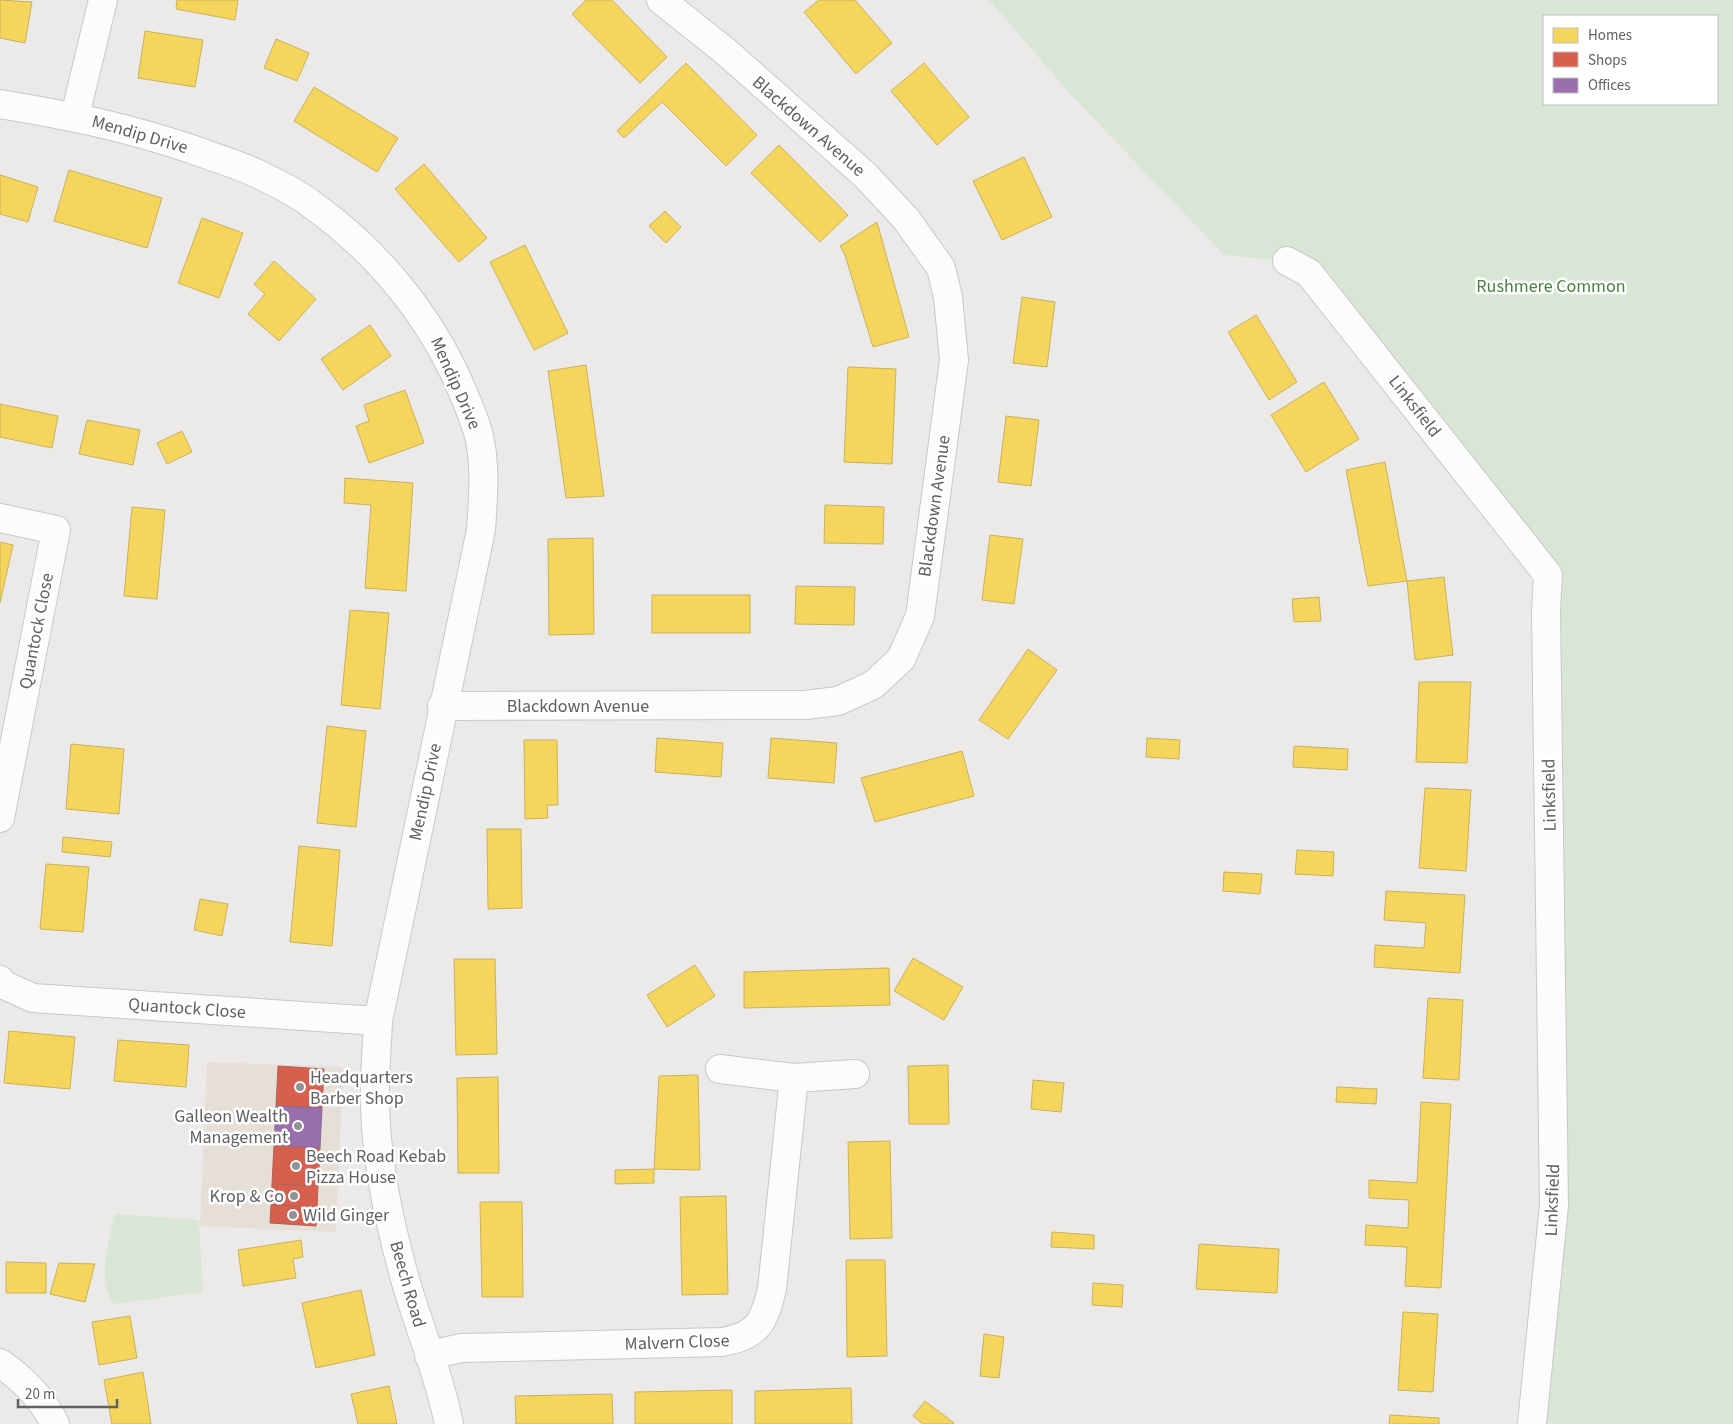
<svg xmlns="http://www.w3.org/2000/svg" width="1733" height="1424" viewBox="0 0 1733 1424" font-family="'Source Sans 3',sans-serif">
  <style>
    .commercial { fill: #e5dfd7 }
    .green { fill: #dae6d5; fill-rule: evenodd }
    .homes { fill: #f6d55c; stroke: #c8b25f }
    .shops { fill: #d6604d; stroke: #b26154 }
    .offices { fill: #9970ab; stroke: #876c96 }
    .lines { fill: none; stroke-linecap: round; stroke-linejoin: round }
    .minor-casing { stroke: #c9c8c8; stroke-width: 30 }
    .tertiary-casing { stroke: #c9c8c8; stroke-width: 30 }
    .minor { stroke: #fcfcfc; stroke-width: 28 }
    .tertiary { stroke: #fcfcfc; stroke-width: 28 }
    .poi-dot { fill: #909293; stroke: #fff; stroke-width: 2 }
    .labels { text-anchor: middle; stroke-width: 5; stroke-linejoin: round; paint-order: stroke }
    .street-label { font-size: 18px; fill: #5e6265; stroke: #fff }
    .park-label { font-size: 18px; fill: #498240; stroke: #fff }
    .poi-label { font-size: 18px; fill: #5e6265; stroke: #fff; text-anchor: start }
  </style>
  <rect width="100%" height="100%" fill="#eceae8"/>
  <!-- commercial -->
  <polygon class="commercial" points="207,1062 343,1067 336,1232 200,1226"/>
  <!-- green -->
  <g class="green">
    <path d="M 989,0 L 1733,0 L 1733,1424 L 1532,1424 L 1554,1205 L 1548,575 L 1287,261 L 1224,255 L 1073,97 ZM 1544,16 L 1717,16 L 1717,104 L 1544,104 Z"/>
    <path d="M 115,1214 L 199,1220 L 203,1292 L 114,1304 C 96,1283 109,1239 115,1214 Z"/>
  </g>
  <!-- homes -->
  <g class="homes">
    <polygon points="0,0 32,2 25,43 0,38"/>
    <polygon points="177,0 238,0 235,20 176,9"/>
    <polygon points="586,0 612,0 667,57 640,83 572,14"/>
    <polygon points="819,0 855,0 892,43 856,74 804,12"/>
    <polygon points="145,31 203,40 195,87 138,78"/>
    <polygon points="276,39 309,53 297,81 264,68"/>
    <polygon points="686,63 757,135 726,166 662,102 624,138 617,131"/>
    <polygon points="924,63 969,117 937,145 891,91"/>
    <polygon points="314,87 398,138 377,172 294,121"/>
    <polygon points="779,145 848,215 820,242 751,173"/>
    <polygon points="1024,157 1052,217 1002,240 973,181"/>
    <polygon points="424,164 487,238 459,262 395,189"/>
    <polygon points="69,170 162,198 147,248 54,221"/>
    <polygon points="0,175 38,187 28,222 0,214"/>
    <polygon points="665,211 681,227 666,243 649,226"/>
    <polygon points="202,218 243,233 219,298 178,283"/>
    <polygon points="877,222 909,337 873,347 845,255 840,246"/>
    <polygon points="525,245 568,333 534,350 490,262"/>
    <polygon points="274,261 316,299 279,341 248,314 265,294 254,284"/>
    <polygon points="1022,297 1055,302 1047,367 1013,363"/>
    <polygon points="1256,315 1297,382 1269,400 1228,332"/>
    <polygon points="370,325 391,356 343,390 321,359"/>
    <polygon points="586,365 604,496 566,498 548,371"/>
    <polygon points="848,367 896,369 892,464 844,462"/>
    <polygon points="1324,382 1359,439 1306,472 1271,415"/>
    <polygon points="405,390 424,443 369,463 356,426 369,421 364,405"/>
    <polygon points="0,404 58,416 52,448 0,437"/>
    <polygon points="1006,416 1039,420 1031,486 998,482"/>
    <polygon points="87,420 140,430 133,465 79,454"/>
    <polygon points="182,431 192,452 167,464 157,443"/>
    <polygon points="1385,462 1407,581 1368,586 1346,470"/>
    <polygon points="345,478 413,483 406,591 365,588 371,505 344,503"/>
    <polygon points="825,505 884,507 883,544 824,543"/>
    <polygon points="132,507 165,510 157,599 124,596"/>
    <polygon points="990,535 1023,539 1014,604 982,600"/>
    <polygon points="593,538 594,634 549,635 548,539"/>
    <polygon points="0,542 13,545 0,603"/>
    <polygon points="1444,577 1453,655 1415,660 1407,581"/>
    <polygon points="796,586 855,587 854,625 795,624"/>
    <rect x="652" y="595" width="98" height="38"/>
    <polygon points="1319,597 1321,621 1294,622 1292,599"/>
    <polygon points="350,610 389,613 380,709 341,705"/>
    <polygon points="1028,649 1057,670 1008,739 979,720"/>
    <polygon points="1419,682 1471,682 1467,763 1416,762"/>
    <polygon points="327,726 366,731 356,827 317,823"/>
    <polygon points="657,738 723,743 721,777 655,772"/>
    <polygon points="771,738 837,743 834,783 768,778"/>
    <polygon points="1147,738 1180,740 1179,759 1146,757"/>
    <polygon points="524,740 557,740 558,805 547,805 548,818 525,819"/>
    <polygon points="71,744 124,749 119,814 66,809"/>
    <polygon points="1294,746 1348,749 1347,770 1293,767"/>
    <polygon points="962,751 974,796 875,822 861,778"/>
    <polygon points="1425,788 1471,790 1466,871 1419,868"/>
    <polygon points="487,829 521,829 522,908 488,909"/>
    <polygon points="63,837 112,842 110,857 62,852"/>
    <polygon points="299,846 340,850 332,946 290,942"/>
    <polygon points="1297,850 1334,852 1333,876 1295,874"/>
    <polygon points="46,864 89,867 83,932 40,929"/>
    <polygon points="1224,872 1262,874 1260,894 1223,891"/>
    <polygon points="1386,891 1465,895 1460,973 1374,967 1375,945 1424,948 1426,923 1384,920"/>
    <polygon points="200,899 228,904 222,936 194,930"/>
    <polygon points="913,958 963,987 944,1020 894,991"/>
    <polygon points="454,959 495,959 497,1054 456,1055"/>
    <polygon points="695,965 715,996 667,1027 647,995"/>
    <polygon points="889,968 890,1005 744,1008 744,972"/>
    <polygon points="1428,998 1463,1000 1459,1080 1423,1078"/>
    <polygon points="9,1031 75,1037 70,1089 4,1083"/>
    <polygon points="118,1040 189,1045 186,1087 114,1081"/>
    <polygon points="948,1065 949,1124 909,1124 908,1066"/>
    <polygon points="698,1075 700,1170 654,1169 659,1076"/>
    <polygon points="498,1077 499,1173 458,1173 457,1078"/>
    <polygon points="1033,1080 1064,1083 1061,1112 1031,1109"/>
    <polygon points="1337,1087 1377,1089 1376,1104 1336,1102"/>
    <polygon points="1421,1102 1451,1104 1441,1288 1405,1286 1407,1247 1365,1245 1366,1225 1408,1228 1409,1200 1369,1198 1369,1180 1417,1183"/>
    <polygon points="890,1141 892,1238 850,1239 848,1142"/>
    <polygon points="654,1169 654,1183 615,1184 615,1170"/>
    <polygon points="726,1196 728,1294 682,1295 680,1197"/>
    <polygon points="480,1202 522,1202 523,1297 482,1297"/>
    <polygon points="1052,1232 1094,1235 1094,1249 1051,1247"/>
    <polygon points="301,1240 303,1257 293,1259 296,1278 243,1286 238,1250"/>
    <polygon points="1199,1244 1279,1249 1277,1293 1196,1289"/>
    <polygon points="846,1260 885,1260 887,1356 847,1357"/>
    <polygon points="6,1262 46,1263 46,1293 6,1293"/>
    <polygon points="59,1263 95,1264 85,1302 50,1294"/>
    <polygon points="1093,1283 1123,1285 1122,1307 1092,1305"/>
    <polygon points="361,1290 375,1355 316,1368 302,1303"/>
    <polygon points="1403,1312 1438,1314 1433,1392 1398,1390"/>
    <polygon points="130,1316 137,1358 99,1365 92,1322"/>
    <polygon points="984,1334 1004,1337 999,1378 980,1376"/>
    <polygon points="143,1372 151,1424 112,1424 104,1380"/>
    <polygon points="389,1386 397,1424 358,1424 351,1394"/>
    <polygon points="851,1388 852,1424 755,1424 755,1391"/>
    <polygon points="732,1390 732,1424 635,1424 635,1392"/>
    <polygon points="612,1394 613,1424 516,1424 515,1396"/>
    <polygon points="925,1401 954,1423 953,1424 923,1424 913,1416"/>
    <polygon points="1390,1415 1439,1418 1439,1424 1389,1424"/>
  </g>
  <!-- shops -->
  <g class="shops">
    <polygon points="278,1066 324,1069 322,1108 276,1106"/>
    <polygon points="274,1145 320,1148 318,1186 272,1184"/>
    <polygon points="272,1184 318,1186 317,1207 271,1205"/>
    <polygon points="271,1205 317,1207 316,1226 270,1223"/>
  </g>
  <!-- offices -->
  <polygon class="offices" points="276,1106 322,1108 320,1148 274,1145"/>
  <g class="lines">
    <defs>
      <g id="minor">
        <polyline points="75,116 103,0"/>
        <polyline points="1287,261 1309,273 1548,575 1546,610 1554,1205 1532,1424"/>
        <polyline points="0,518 56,530 0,818"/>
        <polyline points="442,706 805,705 838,701 873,685 901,659 920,616 954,360 948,297 941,268 906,219 866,176 725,51 661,0"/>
        <polyline points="0,980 4,985 33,998 378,1021"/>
        <polyline points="720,1069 794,1078"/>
        <path d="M 429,1355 L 462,1348 L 722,1342 C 758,1336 764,1322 772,1289 L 794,1078 L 855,1074"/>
        <path d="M 0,1363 C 23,1379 43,1399 55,1424"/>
      </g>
      <path id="tertiary" d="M 0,104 C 67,115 126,127 191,149 C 213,157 237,164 258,174 C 276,183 296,192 311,204 C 377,251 430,315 462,390 C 468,405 475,420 479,436 C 486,467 483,499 481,530 L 378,1021 C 377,1048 374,1076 375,1104 C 376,1163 389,1222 405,1279 C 419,1328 439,1374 449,1424"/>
    </defs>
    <!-- minor casing -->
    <use href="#minor" class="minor-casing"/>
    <!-- tertiary casing -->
    <use href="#tertiary" class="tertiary-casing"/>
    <!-- minor -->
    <use href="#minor" class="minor"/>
    <!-- tertiary -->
    <use href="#tertiary" class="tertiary"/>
  </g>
  <!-- markers -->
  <g class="poi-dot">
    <circle cx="300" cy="1087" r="5"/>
    <circle cx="298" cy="1126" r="5"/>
    <circle cx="296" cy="1166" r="5"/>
    <circle cx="294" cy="1196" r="5"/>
    <circle cx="293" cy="1215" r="5"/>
  </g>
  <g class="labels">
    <!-- street labels -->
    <g class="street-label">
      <text transform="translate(809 126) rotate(41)" y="6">Blackdown Avenue</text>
      <text transform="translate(140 134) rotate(16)" y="6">Mendip Drive</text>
      <text transform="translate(456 383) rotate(66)" y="6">Mendip Drive</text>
      <text transform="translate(1415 406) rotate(52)" y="6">Linksfield</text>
      <text transform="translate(934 506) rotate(-82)" y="6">Blackdown Avenue</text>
      <text transform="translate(36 631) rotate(-79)" y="6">Quantock Close</text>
      <text x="578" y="712">Blackdown Avenue</text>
      <text transform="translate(425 792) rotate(-78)" y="6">Mendip Drive</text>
      <text transform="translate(1549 795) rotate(-91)" y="6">Linksfield</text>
      <text transform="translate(187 1008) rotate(4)" y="6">Quantock Close</text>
      <text transform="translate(1552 1200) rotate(-88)" y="6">Linksfield</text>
      <text transform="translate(408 1284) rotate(74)" y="6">Beech Road</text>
      <text transform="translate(677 1342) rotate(-2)" y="6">Malvern Close</text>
    </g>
    <!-- park labels -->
    <g class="park-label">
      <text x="1551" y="292">Rushmere Common</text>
    </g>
    <!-- poi labels -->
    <g class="poi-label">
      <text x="310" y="1083">Headquarters<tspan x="310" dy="21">Barber Shop</tspan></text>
      <text x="288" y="1122" text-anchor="end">Galleon Wealth<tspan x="288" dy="21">Management</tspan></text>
      <text x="306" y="1162">Beech Road Kebab<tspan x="306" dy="21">Pizza House</tspan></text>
      <text x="284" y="1202" text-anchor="end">Krop &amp; Co</text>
      <text x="303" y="1221">Wild Ginger</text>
    </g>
  </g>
  <!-- legend -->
  <rect x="1543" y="15" width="175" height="90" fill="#ffffff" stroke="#bfc0c1"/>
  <rect x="1553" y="28" width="25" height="15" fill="#f6d55c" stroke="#bfc0c1"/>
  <text x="1588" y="40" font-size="15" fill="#5e6265">Homes</text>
  <rect x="1553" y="52" width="25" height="15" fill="#d6604d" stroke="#bfc0c1"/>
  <text x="1588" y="65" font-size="15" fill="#5e6265">Shops</text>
  <rect x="1553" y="78" width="25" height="15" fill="#9970ab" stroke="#bfc0c1"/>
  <text x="1588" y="90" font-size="15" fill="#5e6265">Offices</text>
  <!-- scale -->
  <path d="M18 1399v8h99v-8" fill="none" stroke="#5e6265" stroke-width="2.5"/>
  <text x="25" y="1399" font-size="15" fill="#5e6265" stroke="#ffffff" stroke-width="4" paint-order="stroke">20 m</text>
</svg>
